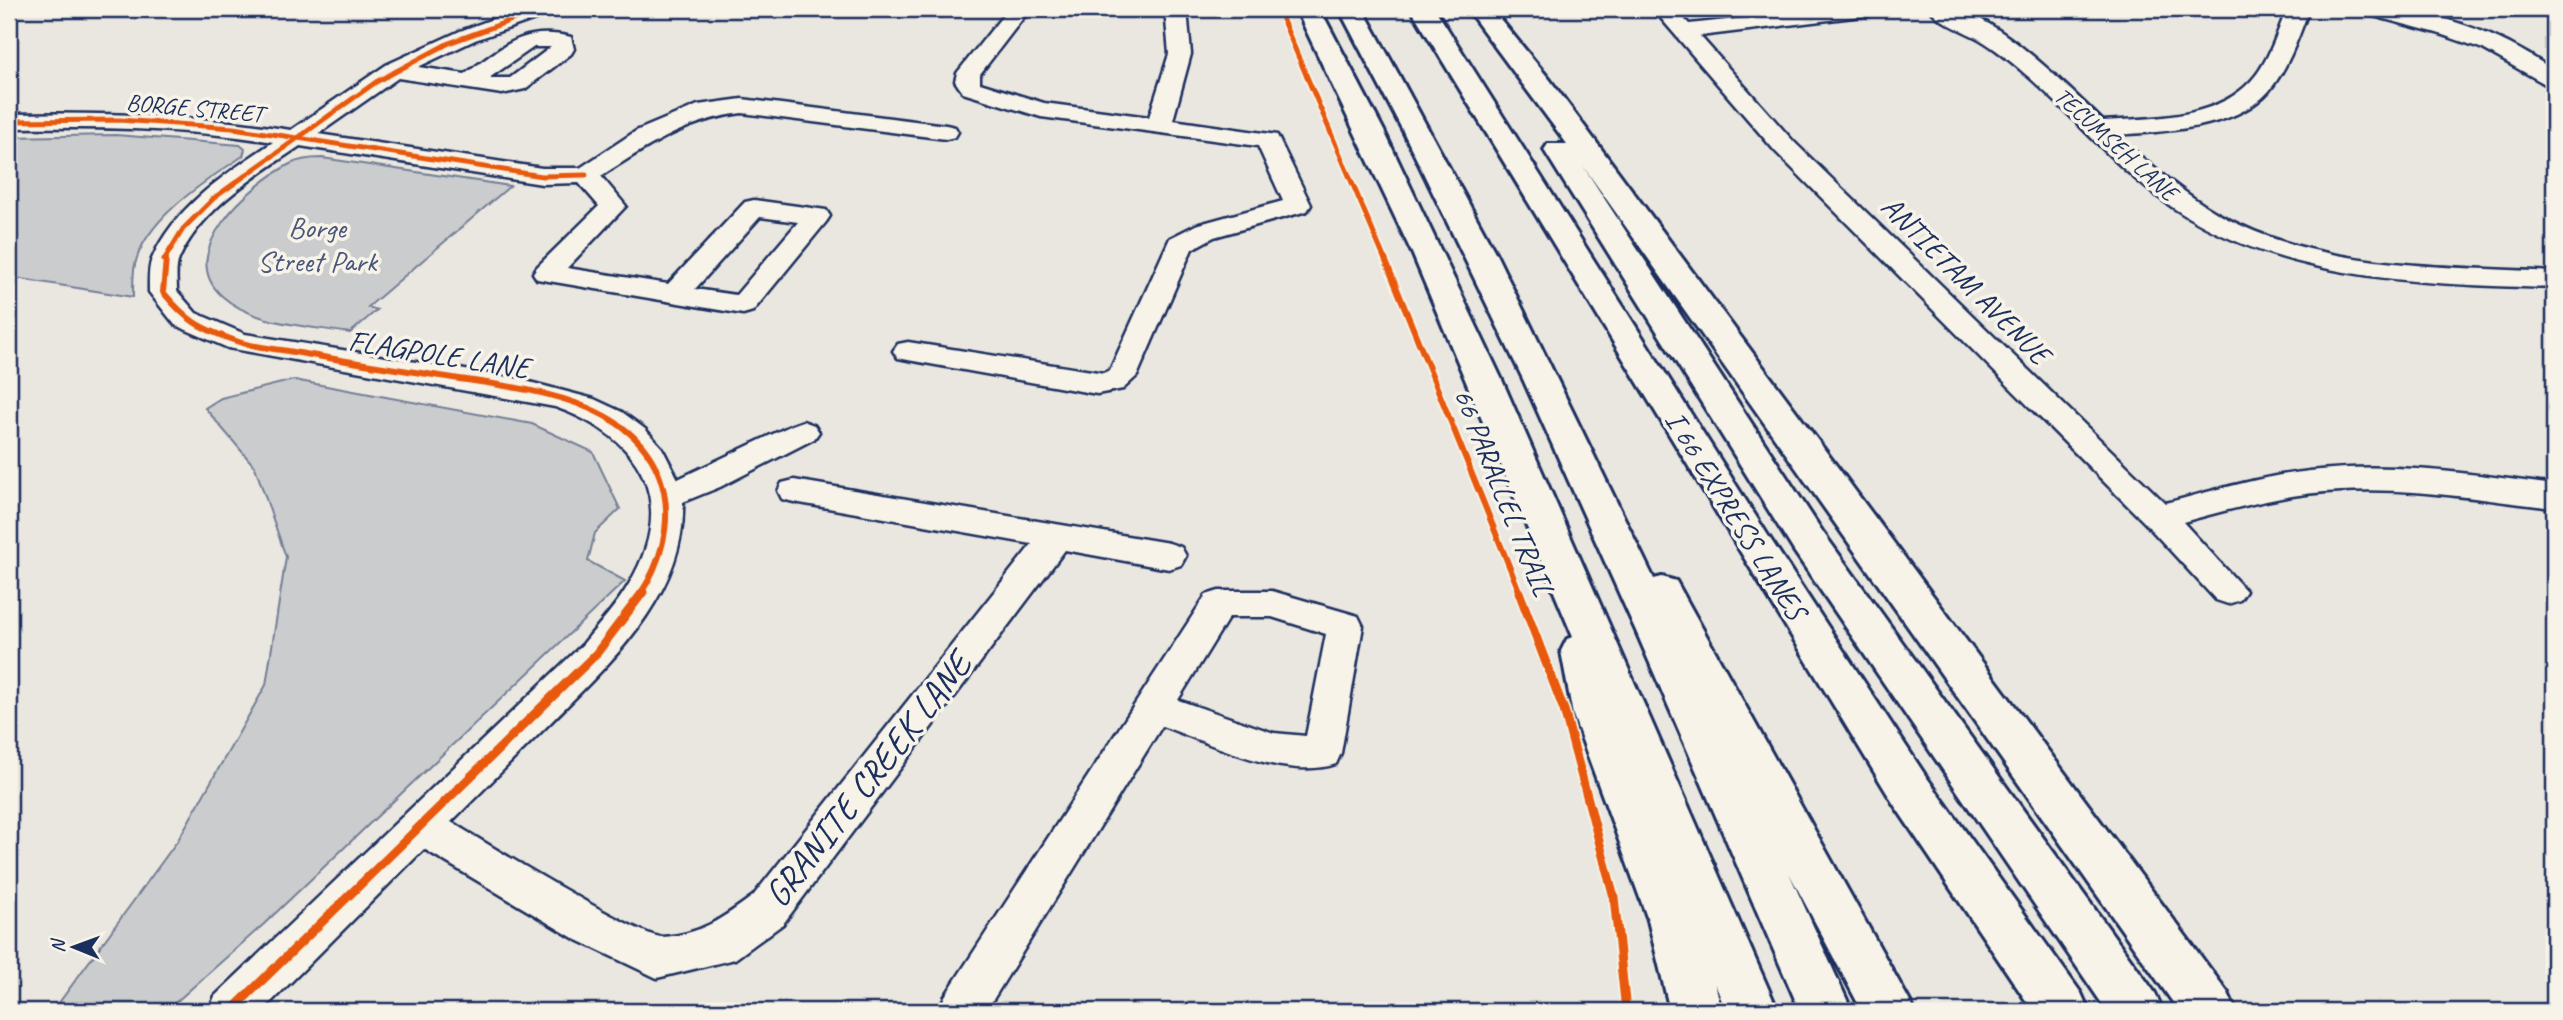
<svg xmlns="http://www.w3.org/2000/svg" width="2563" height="1020" viewBox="0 0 2563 1020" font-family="Caveat,sans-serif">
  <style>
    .green { fill: #cbcccd; stroke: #737e96; stroke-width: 2 }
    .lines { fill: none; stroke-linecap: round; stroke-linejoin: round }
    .minor-casing { stroke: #1b2f5e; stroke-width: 5 }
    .highway-casing { stroke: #1b2f5e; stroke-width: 6 }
    .minor { fill: #f7f3e8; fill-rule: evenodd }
    .highway { fill: #f7f3e8; fill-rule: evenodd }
    .cycleway-far2-casing { stroke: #f7f3e8; stroke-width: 9 }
    .cycleway-far1-casing { stroke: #f7f3e8; stroke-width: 10 }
    .cycleway-casing { stroke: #f7f3e8; stroke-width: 13 }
    .cycleway-far2 { stroke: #e8590c; stroke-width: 5 }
    .cycleway-far1 { stroke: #e8590c; stroke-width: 6 }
    .cycleway { stroke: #e8590c; stroke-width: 9 }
    .labels { text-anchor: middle; stroke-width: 7; stroke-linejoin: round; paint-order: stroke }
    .far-street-label { font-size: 24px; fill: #1b2f5e; stroke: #f7f3e8 }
    .park-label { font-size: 30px; fill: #47567a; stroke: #f7f3e8 }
    .street-label { font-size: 30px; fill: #1b2f5e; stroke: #f7f3e8 }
    .near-street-label { font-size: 37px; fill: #1b2f5e; stroke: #f7f3e8 }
  </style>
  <rect width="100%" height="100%" fill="#eae7e0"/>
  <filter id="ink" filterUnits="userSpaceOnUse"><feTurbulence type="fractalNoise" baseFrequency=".0143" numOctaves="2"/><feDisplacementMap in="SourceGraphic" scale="14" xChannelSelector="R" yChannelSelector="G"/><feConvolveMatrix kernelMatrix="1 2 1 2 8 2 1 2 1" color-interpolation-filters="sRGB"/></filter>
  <g filter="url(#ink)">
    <!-- green -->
    <g class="green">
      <path d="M 116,135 L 240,145 L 245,149 L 243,156 C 205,181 141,221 134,270 C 133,279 133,288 133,297 L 9,277 L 9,137 Z"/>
      <path d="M 322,158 L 510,186 L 368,307 L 377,310 L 350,333 C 310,326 254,325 222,296 C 173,252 252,184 290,164 C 300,159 311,158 322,158 Z"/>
      <polygon points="294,380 532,424 593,452 620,509 595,533 588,561 625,581 264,924 166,1011 53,1011 178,840 266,685 286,557 255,467 205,408 221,398"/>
    </g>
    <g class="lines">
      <defs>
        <g id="minor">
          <path d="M 520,9 L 553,9 L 550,14 L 475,40 L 418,67 L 465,74 C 502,48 522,25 571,37 L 574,49 L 571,54 L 525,89 L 502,94 L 398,78 L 318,134 L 542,168 L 580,168 L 636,131 L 698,105 L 742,99 L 946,125 L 955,127 L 958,132 L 955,137 L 946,139 L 742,113 C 688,119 646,147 601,176 L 626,206 L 567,268 L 668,284 L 745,202 L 754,200 L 826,210 L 830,216 L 826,222 L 753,311 L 743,314 L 537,279 L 533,273 L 537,267 L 599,206 L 579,183 L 542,184 L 300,146 C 257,175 201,209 179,259 C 175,268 177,281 177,291 L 196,313 L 245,334 L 514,378 L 594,399 L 622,412 L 645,429 L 662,448 L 678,479 L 792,425 L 803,421 L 814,425 L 819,432 L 814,439 L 720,487 L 683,502 C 687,594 609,664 549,724 C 516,757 483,790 451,822 C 481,840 640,938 662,937 C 700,935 723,918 753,896 L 1032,544 L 794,502 L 782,499 L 778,491 L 782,483 L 794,480 L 1169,543 L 1181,547 L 1186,556 L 1181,565 L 1169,569 L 1065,550 L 783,924 L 735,959 L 657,978 L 575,939 L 424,849 L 262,1011 L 209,1011 L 215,996 L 583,644 C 599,624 617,605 629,584 C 679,500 640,437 555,407 L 228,348 L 175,325 L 149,292 C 149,282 148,268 152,259 C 174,207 228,172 273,142 C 185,128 98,127 9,128 L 9,114 C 104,112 197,115 291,130 L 386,65 L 460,31 ZM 534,47 L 551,47 L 510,78 L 489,78 ZM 760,217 L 798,222 L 736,295 L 695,289 Z"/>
          <polygon points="1008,9 1030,9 980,74 980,83 1044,103 1149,117 1169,54 1165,9 1187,9 1191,54 1173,120 1277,135 1311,205 1307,211 1214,237 1192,249 1137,376 1123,389 1097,394 908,360 898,358 893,351 898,344 908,342 1104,373 1110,370 1170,238 1196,225 1283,201 1258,146 1041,117 963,93 955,81 957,73"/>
          <path d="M 1653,9 L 1675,9 L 1689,24 L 1830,9 L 1881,9 L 1878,14 L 1870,15 L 1700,36 L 1793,141 L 2165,503 C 2213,491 2261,476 2310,471 C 2392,461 2473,474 2554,485 L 2554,508 C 2483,500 2413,487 2341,491 C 2287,493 2235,508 2183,522 L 2246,591 L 2240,600 L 2228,604 L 2216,600 L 2146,524 L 1775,151 Z"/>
          <path d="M 1930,9 C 1938,9 1950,7 1957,9 C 2003,22 2069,88 2103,121 C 2151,118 2215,120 2251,81 C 2269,62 2277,32 2287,9 L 2309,9 C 2299,36 2288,68 2269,91 C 2234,130 2165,131 2117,135 C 2148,164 2180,191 2217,213 C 2316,270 2443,266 2554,272 L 2554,288 C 2420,284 2270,281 2158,197 C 2111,162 2074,117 2030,78 C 2015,65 2000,52 1984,42 C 1969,32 1940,24 1930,9 Z"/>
          <path d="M 2363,9 C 2428,6 2502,33 2554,71 L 2554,89 L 2483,49 L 2437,33 L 2366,14 Z"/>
          <path d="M 1219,591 L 1272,591 L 1358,616 L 1363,626 L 1341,753 L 1336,764 C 1286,781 1210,743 1162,726 L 986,1011 L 939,1011 L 945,996 L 1206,595 ZM 1229,617 L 1272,617 L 1326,634 L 1306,736 L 1274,733 L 1178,700 Z"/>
        </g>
        <g id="highway">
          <polygon points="1296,9 1320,9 1384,131 1502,380 1778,1011 1726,1011 1715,984 1722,1011 1670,1011 1648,920 1573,715 1561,651 1567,639 1573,637 1413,255"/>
          <polygon points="1339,9 1363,9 1496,254 1654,579 1662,577 1676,581 1915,1011 1862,1011 1789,873 1852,1011 1800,1011 1636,631 1523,379 1403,131"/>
          <polygon points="1411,9 1435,9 1767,534 1925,775 2081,993 2089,1011 2033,1011 1893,803"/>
          <polygon points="1467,9 1492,9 1550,80 2228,993 2236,1011 2179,1011 1583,166 1822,531 2155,993 2163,1011 2107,1011 1794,551 1544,150 1548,144 1567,144"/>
        </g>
      </defs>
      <!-- minor casing -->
      <use href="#minor" class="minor-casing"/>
      <!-- highway casing -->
      <use href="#highway" class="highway-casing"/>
      <!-- minor -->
      <use href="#minor" class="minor"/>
      <!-- highway -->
      <use href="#highway" class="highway"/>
      <defs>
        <g id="cycleway-far2">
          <polyline points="1278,9 1385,260"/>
          <polyline points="9,121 119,120 233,128 542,176 586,175"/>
          <polyline points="164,260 183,229 214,198 376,82 449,43 542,9"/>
        </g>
        <g id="cycleway-far1">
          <path d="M 166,259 L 163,292 C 187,321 199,328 236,341 C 252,347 271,348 288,351 C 338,360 389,368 440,376 C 519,389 644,395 664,492 C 671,527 660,564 641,593"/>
          <polyline points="1385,259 1520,593"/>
        </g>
        <g id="cycleway">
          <polyline points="1519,592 1564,710 1614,897 1626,1011"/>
          <polyline points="231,1011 596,654 643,592"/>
        </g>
      </defs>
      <!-- cycleway-far2 casing -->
      <use href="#cycleway-far2" class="cycleway-far2-casing"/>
      <!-- cycleway-far1 casing -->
      <use href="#cycleway-far1" class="cycleway-far1-casing"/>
      <!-- cycleway casing -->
      <use href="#cycleway" class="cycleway-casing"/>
      <!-- cycleway-far2 -->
      <use href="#cycleway-far2" class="cycleway-far2"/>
      <!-- cycleway-far1 -->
      <use href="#cycleway-far1" class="cycleway-far1"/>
      <!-- cycleway -->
      <use href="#cycleway" class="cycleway"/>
    </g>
  </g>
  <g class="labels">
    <!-- far-street labels -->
    <g class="far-street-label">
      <text transform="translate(195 108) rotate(5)" y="8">BORGE STREET</text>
      <text transform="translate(2116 144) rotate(42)" y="8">TECUMSEH LANE</text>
    </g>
    <!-- park labels -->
    <g class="park-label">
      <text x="317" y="237">Borge<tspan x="317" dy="34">Street Park</tspan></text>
    </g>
    <!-- street labels -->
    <g class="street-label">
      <text transform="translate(1966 280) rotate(45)" y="10">ANTIETAM AVENUE</text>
      <text transform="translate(439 354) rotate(9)" y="10">FLAGPOLE LANE</text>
      <text transform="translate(1504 492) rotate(68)" y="10">66 PARALLEL TRAIL</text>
      <text transform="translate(1736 515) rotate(58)" y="10">I 66 EXPRESS LANES</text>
    </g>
    <!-- near-street labels -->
    <g class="near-street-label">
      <text transform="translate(867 779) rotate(-52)" y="13">GRANITE CREEK LANE</text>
    </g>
  </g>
  <!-- margin -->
  <rect width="2563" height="1020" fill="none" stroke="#f7f3e8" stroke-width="35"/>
  <rect x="18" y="18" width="2528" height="985" fill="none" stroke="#1b2f5e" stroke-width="2.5" filter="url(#ink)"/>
  <!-- north arrow -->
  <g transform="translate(74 947) rotate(271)" stroke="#f7f3e8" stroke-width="5" paint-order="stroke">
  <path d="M0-5L12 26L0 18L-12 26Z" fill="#1b2f5e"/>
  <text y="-10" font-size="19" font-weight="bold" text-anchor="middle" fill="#1b2f5e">N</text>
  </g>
</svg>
